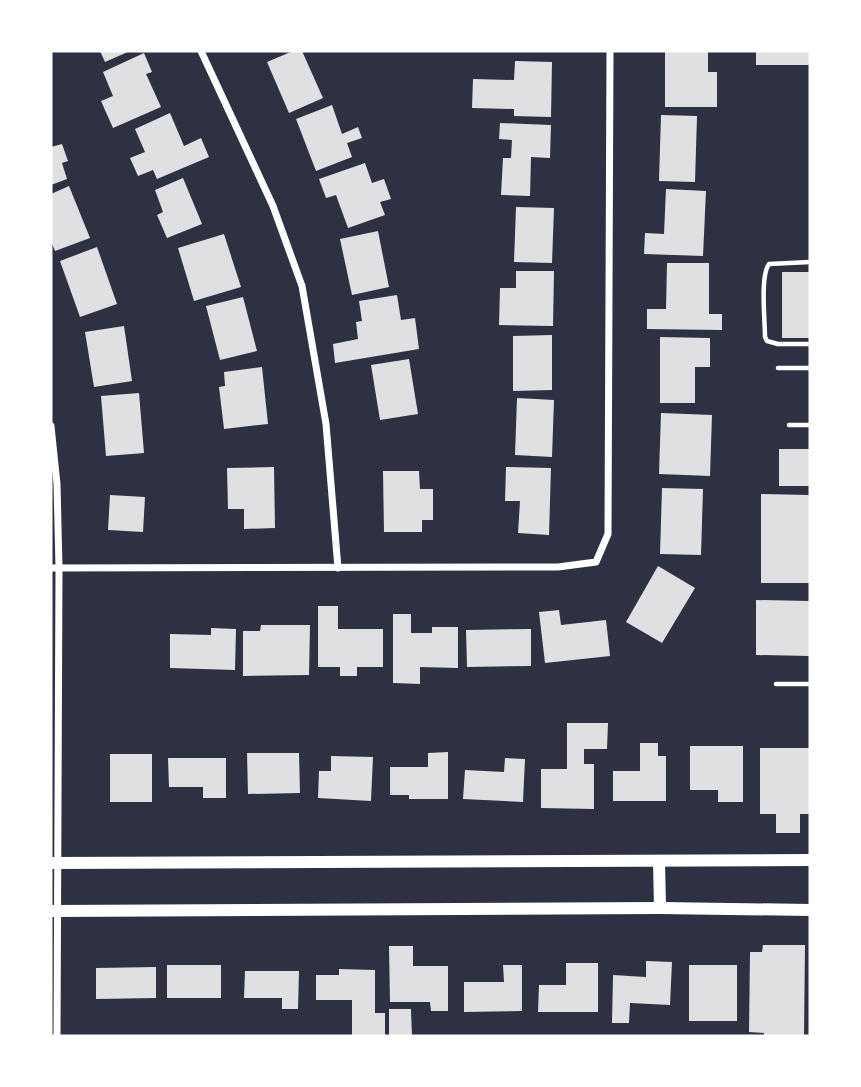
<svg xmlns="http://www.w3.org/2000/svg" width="861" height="1087" viewBox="0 0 861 1087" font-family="Arial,sans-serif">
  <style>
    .building { fill: #e0e0e3 }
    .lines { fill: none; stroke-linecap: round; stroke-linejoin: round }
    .service { stroke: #fff; stroke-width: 4.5 }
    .minor { stroke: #fff; stroke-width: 7 }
    .secondary { stroke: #fff; stroke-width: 12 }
  </style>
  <rect width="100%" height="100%" fill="#2d3142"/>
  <!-- building -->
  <g class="building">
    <polygon points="100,51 130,51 105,62"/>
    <polygon points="293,51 302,51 323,98 289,113 267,62"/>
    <polygon points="665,51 708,51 708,72 717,72 717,107 665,107"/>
    <rect x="756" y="51" width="54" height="14"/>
    <polygon points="144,53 152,72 146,74 161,107 113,128 101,101 113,96 103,72"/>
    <polygon points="515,61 552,62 551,117 514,116 514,109 472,108 473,79 514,80"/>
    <polygon points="332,105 342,134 358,127 362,138 347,143 352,157 316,171 296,119"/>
    <polygon points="170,113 184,146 201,138 209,157 157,179 153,170 138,176 130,158 145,152 135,129"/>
    <polygon points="661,115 697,116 695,182 659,181"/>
    <polygon points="500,123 551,125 550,158 531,157 530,196 501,195 503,158 511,158 512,140 499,139"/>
    <polygon points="62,144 68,161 62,163 67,179 51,185 51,147"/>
    <polygon points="365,163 372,183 384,179 391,199 380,202 385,215 348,228 336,195 326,198 319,179"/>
    <polygon points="183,178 202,224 167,238 157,215 163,212 155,190"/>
    <polygon points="69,186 90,238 55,251 51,241 51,194"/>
    <polygon points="666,189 706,191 703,256 644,254 645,233 664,234"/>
    <polygon points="516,207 554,208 552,263 514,262"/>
    <polygon points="378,231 389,287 352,295 340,239"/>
    <polygon points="224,234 241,287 194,301 178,248"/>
    <polygon points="97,247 117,304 80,317 60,261"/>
    <polygon points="667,263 709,263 709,314 722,314 722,330 647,329 647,309 666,309"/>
    <polygon points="516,271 554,271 553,326 499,325 500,288 516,288"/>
    <rect x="782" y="272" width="28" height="66"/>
    <polygon points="397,295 401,320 415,318 419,349 335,363 333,344 358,339 356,322 362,321 359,301"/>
    <polygon points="243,297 257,351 220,360 206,306"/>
    <polygon points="124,326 132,381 94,387 85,332"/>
    <polygon points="552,335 552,390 513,391 513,336"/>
    <polygon points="660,337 710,338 710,367 695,367 695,403 660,403"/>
    <polygon points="409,359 418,414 380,420 371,365"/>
    <polygon points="262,367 268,424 224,429 219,387 225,386 224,372"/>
    <polygon points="139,393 144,453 106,456 101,396"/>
    <polygon points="517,398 554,400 552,457 515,455"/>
    <polygon points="661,413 712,415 710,476 659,474"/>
    <rect x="779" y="449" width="31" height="37"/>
    <polygon points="274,467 275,528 244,529 244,509 228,509 227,468"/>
    <polygon points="506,467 551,468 549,535 518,533 520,501 505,501"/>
    <polygon points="383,471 419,471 420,489 433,489 433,520 422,520 422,532 384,532"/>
    <polygon points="662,488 703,489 701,555 660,554"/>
    <polygon points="761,494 810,495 810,583 761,583"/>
    <polygon points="110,495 145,497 143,532 108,530"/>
    <polygon points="658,566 695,588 662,643 626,622"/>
    <polygon points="756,600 810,601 810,656 756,655"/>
    <polygon points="318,606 338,606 338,629 383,629 383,667 357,667 357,676 340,676 340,667 318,667"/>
    <polygon points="559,610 561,625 606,620 610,656 545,663 539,612"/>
    <polygon points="393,614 411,614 411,633 432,633 432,627 458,627 458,668 420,667 420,684 393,683"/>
    <polygon points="261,625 310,625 309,675 243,676 243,631 260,631"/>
    <polygon points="211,628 236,629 235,670 170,668 170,634 211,635"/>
    <polygon points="531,629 531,666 467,667 466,630"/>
    <polygon points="567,723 608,723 607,749 584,749 584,764 594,764 594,809 541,808 541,769 567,769"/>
    <polygon points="640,743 658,743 658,756 666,756 666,801 613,801 613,771 640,771"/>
    <polygon points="690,746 743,746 743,802 718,802 718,790 690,790"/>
    <polygon points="760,748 810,748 810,814 800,814 800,833 776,833 776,814 760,814"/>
    <polygon points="448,752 448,799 409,799 409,795 390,795 390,767 428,767 428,753"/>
    <polygon points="247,753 299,753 300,793 248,794"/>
    <rect x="110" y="754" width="42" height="48"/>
    <polygon points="331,756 373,757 371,801 318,798 319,771 331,771"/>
    <polygon points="168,758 226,758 226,798 203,798 203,787 169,787"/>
    <polygon points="505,758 525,759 523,802 463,799 465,770 504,772"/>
    <polygon points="763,945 805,945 804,1036 764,1036 764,1033 749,1032 750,952 762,952"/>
    <polygon points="389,946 413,946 413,966 448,966 448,1011 431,1011 430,1002 390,1002"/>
    <polygon points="646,961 672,962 670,1005 630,1003 629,1023 612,1023 613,975 646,977"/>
    <polygon points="566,963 598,963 598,1012 538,1012 539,985 566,985"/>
    <rect x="167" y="965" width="54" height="33"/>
    <polygon points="503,965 522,965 522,1011 464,1012 464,982 504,982"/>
    <rect x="689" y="965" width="48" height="56"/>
    <polygon points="156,967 156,998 96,999 96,968"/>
    <polygon points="339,969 375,970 375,1013 385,1013 385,1036 352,1036 352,1000 316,1000 316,975 339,975"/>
    <polygon points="245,971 299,971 298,1009 282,1009 282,998 244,998"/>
    <polygon points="389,1009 411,1009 412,1036 389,1036"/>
  </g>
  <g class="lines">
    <!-- service -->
    <g class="service">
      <path d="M 810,262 L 769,264 C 760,276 765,320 765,337 L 767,341 L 778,344 L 810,344"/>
      <polyline points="778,368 810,368"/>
      <polyline points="789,425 810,425"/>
      <polyline points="776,684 810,684"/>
    </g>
    <!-- minor -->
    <g class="minor">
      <polyline points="201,51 273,206 302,286 326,424 338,568"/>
      <polyline points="51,426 57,484 59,568 57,1036"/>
      <polyline points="51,568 558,567 596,562 608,534 610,51"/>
    </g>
    <!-- secondary -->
    <g class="secondary">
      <polyline points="659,861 660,908"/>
      <polyline points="51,863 810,860"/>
      <polyline points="51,911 660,908 810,910"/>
    </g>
  </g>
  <!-- border -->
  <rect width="861" height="1087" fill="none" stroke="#ffffff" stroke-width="105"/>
</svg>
